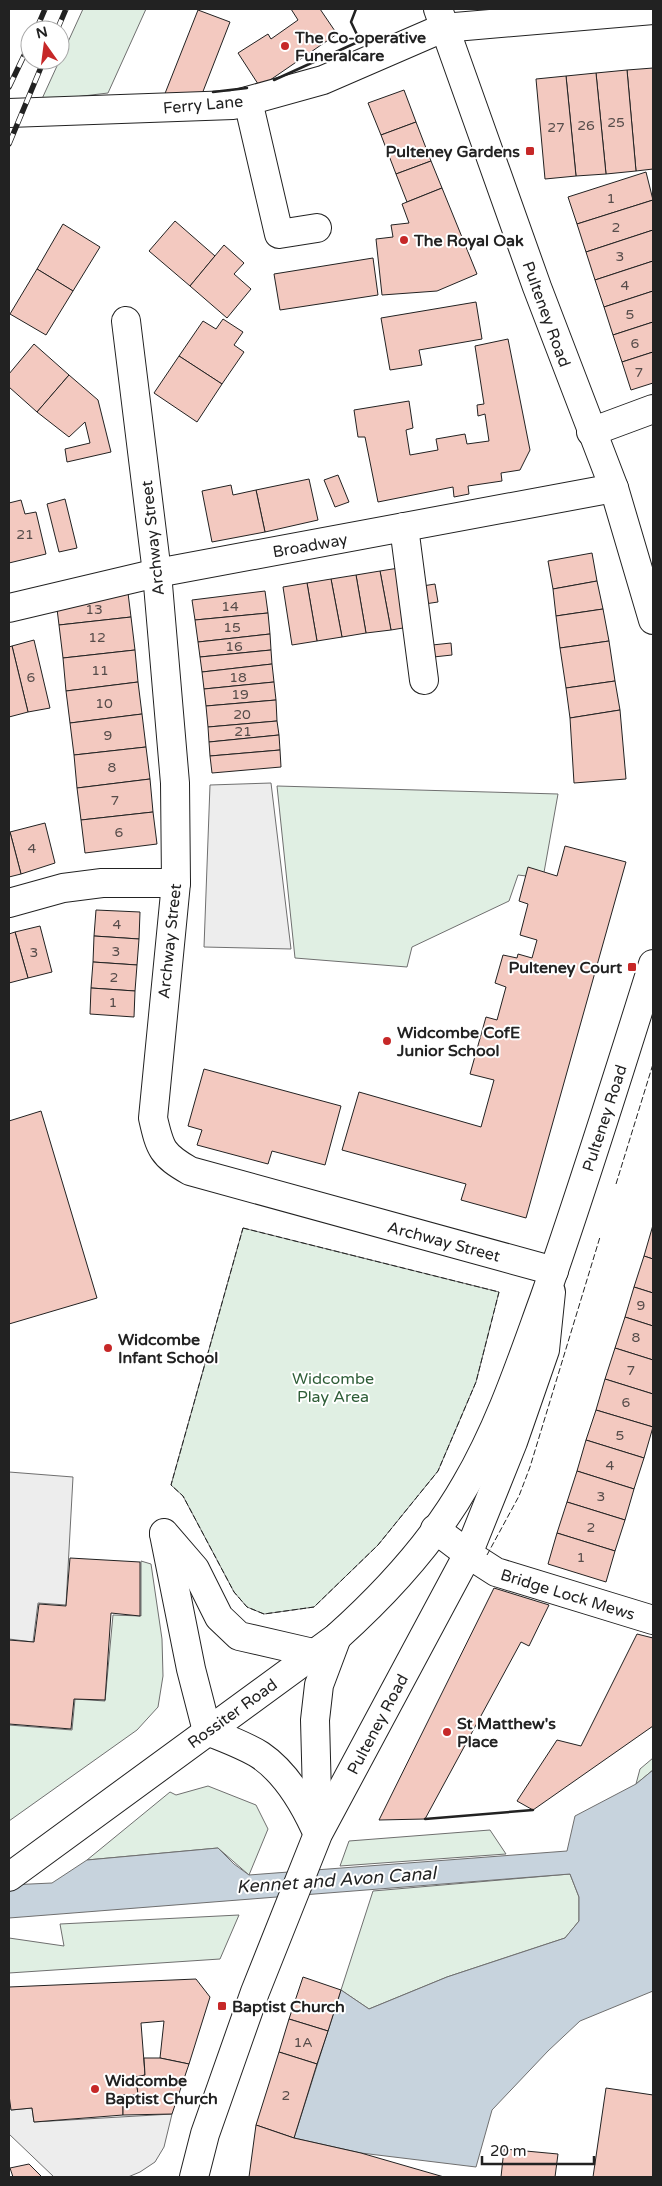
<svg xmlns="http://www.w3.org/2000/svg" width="662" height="2186" viewBox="0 0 662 2186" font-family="'Varela Round',sans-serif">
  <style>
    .green { fill: #e0efe3; stroke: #6f6f6f }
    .parking { fill: #ededed; stroke: #6f6f6f }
    .water { fill: #c7d3dd; stroke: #6f6f6f }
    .building { fill: #f3c9c0; stroke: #222 }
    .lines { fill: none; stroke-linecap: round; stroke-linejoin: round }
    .minor-casing { stroke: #222; stroke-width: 30 }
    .major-casing { stroke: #222; stroke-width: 30 }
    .highway-casing { stroke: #222; stroke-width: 30 }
    .minor { stroke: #fff; stroke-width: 28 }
    .major { stroke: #fff; stroke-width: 28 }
    .highway { stroke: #fff; stroke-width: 28 }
    .rail-casing { stroke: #222; stroke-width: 5.5 }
    .rail { stroke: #fff; stroke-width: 4; stroke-dasharray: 11; stroke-linecap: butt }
    .fence { stroke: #222; stroke-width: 1; stroke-dasharray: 6 2.5; stroke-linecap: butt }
    .wall { stroke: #222; stroke-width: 2.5 }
    .poi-dot { fill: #c62828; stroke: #fff; stroke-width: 2 }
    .labels { text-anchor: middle; stroke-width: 4; stroke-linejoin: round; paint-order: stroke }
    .number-label { font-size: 14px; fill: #564c4a }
    .poi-label { font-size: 16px; font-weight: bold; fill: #222; stroke: #fff; text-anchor: start }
    .street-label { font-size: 16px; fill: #222; stroke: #fff }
    .park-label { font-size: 16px; fill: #2f5e38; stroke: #fff }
    .water-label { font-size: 18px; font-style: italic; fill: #222; stroke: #fff }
  </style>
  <rect width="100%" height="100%" fill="#fff"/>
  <!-- green -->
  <g class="green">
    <polygon points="83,9 146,9 108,93 41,101"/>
    <polygon points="277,786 558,794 543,878 518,875 509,901 412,947 407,967 295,958"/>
    <polygon points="243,1228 499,1292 476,1382 438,1471 378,1545 314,1607 264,1614 247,1607 234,1592 183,1496 171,1485"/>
    <polygon points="141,1561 151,1564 162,1639 163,1676 158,1707 137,1730 9,1821 9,1725 72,1730 75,1699 105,1701 113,1615 141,1616"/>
    <polygon points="653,1758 653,1770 636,1784 640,1769"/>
    <polygon points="208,1786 256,1805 268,1829 249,1875 218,1848 87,1860 170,1792 176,1795"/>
    <polygon points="490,1830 506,1854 340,1866 349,1841"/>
    <polygon points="570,1874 579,1897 579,1921 565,1938 447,1977 369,2009 341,1990 373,1891"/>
    <polygon points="239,1915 220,1959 9,1973 9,1938 64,1946 60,1924"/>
  </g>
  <!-- parking -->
  <g class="parking">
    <polygon points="271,783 291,949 204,947 210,785"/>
    <polygon points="9,1472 73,1477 66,1605 38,1603 33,1642 9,1639"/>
    <polygon points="9,2095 11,2110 32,2108 34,2122 172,2114 164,2147 155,2162 140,2172 128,2177 54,2177 9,2134"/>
  </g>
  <!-- water -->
  <polygon class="water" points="653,1770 653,1991 580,2021 548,2051 492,2110 476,2167 361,2153 294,2138 341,1990 369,2009 447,1977 565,1938 579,1921 579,1897 570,1874 9,1918 9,1885 52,1883 87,1860 218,1848 234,1864 249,1875 567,1851 575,1816 636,1784"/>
  <!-- building -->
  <g class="building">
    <polygon points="291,9 320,9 337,34 260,87 238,53 268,34 271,39 298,20"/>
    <polygon points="198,10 230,22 202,94 164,96"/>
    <polygon points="653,68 653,169 636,171 627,70"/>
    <polygon points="627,70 636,171 606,174 596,73"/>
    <polygon points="596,73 606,174 576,176 566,76"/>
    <polygon points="566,76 576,176 545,179 536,79"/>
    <polygon points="404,90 416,122 381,135 368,103"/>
    <polygon points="416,122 431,161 396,174 381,135"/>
    <polygon points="431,161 442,188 407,202 396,174"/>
    <polygon points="646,172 653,200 577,224 568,197"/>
    <polygon points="442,188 477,274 437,291 382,295 376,239 393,237 391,225 409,223 402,204"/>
    <polygon points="653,200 653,230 586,252 577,224"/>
    <polygon points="175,221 215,256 190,286 149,251"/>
    <polygon points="63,224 100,247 73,291 37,269"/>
    <polygon points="653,230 653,261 595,280 586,252"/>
    <polygon points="224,245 244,263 234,274 251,289 227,318 190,286"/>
    <polygon points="373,258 378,295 280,310 274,274"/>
    <polygon points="653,261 653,291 604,307 595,280"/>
    <polygon points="37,269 73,291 46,335 10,314"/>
    <polygon points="653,291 653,322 613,335 604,307"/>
    <polygon points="476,302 482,339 419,350 422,365 390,370 381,318"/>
    <polygon points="223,319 243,332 234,345 244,352 222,384 179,356 203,321 216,329"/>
    <polygon points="653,322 653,352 622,362 613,335"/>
    <polygon points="508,339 530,450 520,470 501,473 502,481 468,486 469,494 454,497 453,487 378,502 365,437 358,437 354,410 409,401 413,428 406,430 410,455 438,450 436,439 465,434 467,444 489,441 485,414 478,416 477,405 484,404 475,346"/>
    <polygon points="34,344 69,375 37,412 9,387 9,374"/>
    <polygon points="653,352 653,383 631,390 622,362"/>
    <polygon points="179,356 222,384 197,422 154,393"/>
    <polygon points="69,375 98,400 111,452 67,462 65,449 90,443 85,422 69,437 37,412"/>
    <polygon points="338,475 349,502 335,507 324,480"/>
    <polygon points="309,479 318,520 265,532 256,490"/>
    <polygon points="231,485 233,495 256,490 265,532 212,542 202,491"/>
    <polygon points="65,499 77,548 59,552 47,504"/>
    <polygon points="21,500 25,514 36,512 46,554 9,563 9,503"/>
    <polygon points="592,553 597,581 553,589 548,561"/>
    <polygon points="405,567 415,626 391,630 380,571"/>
    <polygon points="380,571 391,630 366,633 356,575"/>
    <polygon points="356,575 366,633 342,637 331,579"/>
    <polygon points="331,579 342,637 317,641 307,583"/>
    <polygon points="597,581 603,609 556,616 553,589"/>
    <polygon points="307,583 317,641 292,645 283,587"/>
    <polygon points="435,584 438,602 418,605 416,587"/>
    <polygon points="127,585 131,617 59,625 56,601"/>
    <polygon points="265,591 268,613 195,620 192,600"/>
    <polygon points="603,609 609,641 560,648 556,616"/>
    <polygon points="268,613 270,634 198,642 195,620"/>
    <polygon points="131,617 135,650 63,658 59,625"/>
    <polygon points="270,634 271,650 200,657 198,642"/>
    <polygon points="34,640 50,708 28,712 12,646"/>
    <polygon points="609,641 615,681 566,688 560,648"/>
    <polygon points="451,643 452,655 424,658 423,646"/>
    <polygon points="12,646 28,712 9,717 9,647"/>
    <polygon points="135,650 138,682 66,691 63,658"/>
    <polygon points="271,650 272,664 202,672 200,657"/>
    <polygon points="272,664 274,682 204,689 202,672"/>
    <polygon points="615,681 620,710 570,718 566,688"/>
    <polygon points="138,682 142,714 70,723 66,691"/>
    <polygon points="274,682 276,700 206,706 204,689"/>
    <polygon points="276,700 277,721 208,727 206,706"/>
    <polygon points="620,710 626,779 574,783 570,718"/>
    <polygon points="142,714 146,747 74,755 70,723"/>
    <polygon points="277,721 279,735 209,742 208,727"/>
    <polygon points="279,735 280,750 210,756 209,742"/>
    <polygon points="146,747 150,779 77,788 74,755"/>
    <polygon points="280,750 281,767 212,773 210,756"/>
    <polygon points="150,779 153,812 81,820 77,788"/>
    <polygon points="153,812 157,844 85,853 81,820"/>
    <polygon points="45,823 55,863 21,874 10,832"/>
    <polygon points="10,832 21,874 9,877 9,833"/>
    <polygon points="565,846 626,862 526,1218 461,1200 466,1184 342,1150 359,1092 481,1127 494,1080 470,1074 486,1017 497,1020 506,987 495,983 503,955 517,958 518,954 532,958 537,940 520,935 528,904 519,901 528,867 557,876"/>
    <polygon points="96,910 140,912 139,939 94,936"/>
    <polygon points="40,926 52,972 28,978 15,932"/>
    <polygon points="15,932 28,978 9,983 9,934"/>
    <polygon points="94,936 139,939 137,965 93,962"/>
    <polygon points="93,962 137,965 135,991 91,988"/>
    <polygon points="91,988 135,991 134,1017 90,1014"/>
    <polygon points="204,1069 341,1106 325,1165 272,1151 268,1164 197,1145 202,1130 188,1126"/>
    <polygon points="41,1111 97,1298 9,1324 9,1121"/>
    <polygon points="653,1225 653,1259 644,1256"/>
    <polygon points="644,1256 653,1259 653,1293 634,1287"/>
    <polygon points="634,1287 653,1293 653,1326 625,1317"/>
    <polygon points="625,1317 653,1326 653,1360 615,1348"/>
    <polygon points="615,1348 653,1360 653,1394 605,1379"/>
    <polygon points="605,1379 653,1394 653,1427 596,1410"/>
    <polygon points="596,1410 653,1427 644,1458 586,1440"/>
    <polygon points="586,1440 644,1458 634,1489 577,1471"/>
    <polygon points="577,1471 634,1489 625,1520 567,1502"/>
    <polygon points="567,1502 625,1520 615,1551 557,1533"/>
    <polygon points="557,1533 615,1551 606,1582 548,1564"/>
    <polygon points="70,1558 140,1562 140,1616 111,1613 105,1700 74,1699 71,1729 9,1724 9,1640 34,1642 39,1604 66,1606"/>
    <polygon points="494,1588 549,1605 529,1646 521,1642 425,1819 379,1820"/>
    <polygon points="637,1634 653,1638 653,1726 533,1810 517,1801 557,1740 581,1746"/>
    <polygon points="303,1977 341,1990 328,2031 289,2019"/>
    <polygon points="196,1979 210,1997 189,2064 160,2058 164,2021 141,2023 145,2075 136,2077 138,2095 123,2095 123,2115 34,2122 32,2108 11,2110 9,2095 9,1987"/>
    <polygon points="289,2019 328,2031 317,2064 279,2052"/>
    <polygon points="279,2052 317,2064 294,2138 256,2125"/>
    <polygon points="144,2058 160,2058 189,2064 172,2114 123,2115 123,2095 138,2095 136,2077 145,2075"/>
    <polygon points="606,2088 653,2095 653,2177 593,2177"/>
    <polygon points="256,2125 294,2138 361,2153 444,2177 249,2177"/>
    <polygon points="504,2149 558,2154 555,2177 501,2177"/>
    <polygon points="29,2164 42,2177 13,2177 10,2168"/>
  </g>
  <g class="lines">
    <defs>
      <g id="minor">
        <polyline points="248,101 279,234 317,228"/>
        <polyline points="9,113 233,105 323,80 443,28 653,10"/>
        <path d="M 126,321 L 157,573 L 175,783 L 176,883 L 153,1118 C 160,1149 162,1155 190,1171 L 554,1271"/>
        <polyline points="591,432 653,409"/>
        <polyline points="404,527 424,680"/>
        <polyline points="9,608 157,573 614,488"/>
        <polyline points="9,903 63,888 102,883 176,883"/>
        <polyline points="435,1529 468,1554 496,1572 653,1620"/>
        <polyline points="164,1533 195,1569 219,1617 239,1636 313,1653"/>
        <polyline points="164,1534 191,1669 207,1731"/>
      </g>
      <g id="major">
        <path d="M 207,1731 C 224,1738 244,1745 260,1755 C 285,1772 303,1802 315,1828"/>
        <polyline points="318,1833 315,1720 319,1685 337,1637"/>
        <polyline points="194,2177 205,2134 255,1992 318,1834 468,1554 513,1442 545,1350 551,1292"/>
      </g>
      <g id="highway">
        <polyline points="438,9 537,287 614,488 653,620"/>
        <path d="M 9,1877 L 337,1637 C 386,1593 433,1542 466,1484 C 500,1426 521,1362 544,1299 C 583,1188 618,1076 653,964"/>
      </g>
    </defs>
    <!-- minor casing -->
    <use href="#minor" class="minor-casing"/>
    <!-- major casing -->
    <use href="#major" class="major-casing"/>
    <!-- highway casing -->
    <use href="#highway" class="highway-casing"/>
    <!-- minor -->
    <use href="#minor" class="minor"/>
    <!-- major -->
    <use href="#major" class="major"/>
    <!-- highway -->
    <use href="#highway" class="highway"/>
    <defs>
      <g id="rail">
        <polyline points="36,30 45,9"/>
        <polyline points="57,30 66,9"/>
        <polyline points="9,87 30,43"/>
        <polyline points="9,144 44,60"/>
      </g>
    </defs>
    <!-- rail casing -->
    <use href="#rail" class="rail-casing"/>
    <!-- rail -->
    <use href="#rail" class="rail"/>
    <!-- fence -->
    <g class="fence">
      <polyline points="616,1184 653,1064"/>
      <polygon points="243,1228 499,1292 476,1382 438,1471 378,1545 314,1607 264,1614 247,1607 234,1592 183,1496 171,1485"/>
      <polyline points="487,1555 519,1496 530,1467 600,1237"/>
    </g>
    <!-- wall -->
    <g class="wall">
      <polyline points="274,80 360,41 351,22 356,9"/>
      <polyline points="213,92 247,88"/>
      <polyline points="425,1819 533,1810"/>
    </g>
  </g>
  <!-- markers -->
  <g class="poi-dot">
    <circle cx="285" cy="46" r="5"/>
    <rect x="525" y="146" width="10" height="10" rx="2.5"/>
    <circle cx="404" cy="240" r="5"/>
    <rect x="627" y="962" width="10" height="10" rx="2.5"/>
    <circle cx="387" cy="1041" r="5"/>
    <circle cx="108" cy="1348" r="5"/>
    <circle cx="447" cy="1732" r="5"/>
    <rect x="217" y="2001" width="10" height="10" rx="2.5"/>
    <circle cx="95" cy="2089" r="5"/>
  </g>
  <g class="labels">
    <!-- number labels -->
    <g class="number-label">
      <text x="616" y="127">25</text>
      <text x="586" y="130">26</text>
      <text x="556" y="132">27</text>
      <text x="611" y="203">1</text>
      <text x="616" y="232">2</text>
      <text x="620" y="261">3</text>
      <text x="625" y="290">4</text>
      <text x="630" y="319">5</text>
      <text x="635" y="348">6</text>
      <text x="639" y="377">7</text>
      <text x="25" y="539">21</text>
      <text x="230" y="611">14</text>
      <text x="94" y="614">13</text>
      <text x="232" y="632">15</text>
      <text x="97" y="642">12</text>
      <text x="234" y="651">16</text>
      <text x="100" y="675">11</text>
      <text x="31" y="682">6</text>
      <text x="238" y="682">18</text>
      <text x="240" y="699">19</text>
      <text x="104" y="708">10</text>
      <text x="242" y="719">20</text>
      <text x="243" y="736">21</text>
      <text x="108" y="740">9</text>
      <text x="112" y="772">8</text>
      <text x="115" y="805">7</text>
      <text x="119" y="837">6</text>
      <text x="32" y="853">4</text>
      <text x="117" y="929">4</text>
      <text x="116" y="956">3</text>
      <text x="34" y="957">3</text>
      <text x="114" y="982">2</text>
      <text x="113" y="1007">1</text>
      <text x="641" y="1310">9</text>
      <text x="636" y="1342">8</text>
      <text x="631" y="1375">7</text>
      <text x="626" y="1407">6</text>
      <text x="620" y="1440">5</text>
      <text x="610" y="1470">4</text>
      <text x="601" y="1501">3</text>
      <text x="591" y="1532">2</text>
      <text x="581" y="1562">1</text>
      <text x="303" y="2047">1A</text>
      <text x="286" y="2100">2</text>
    </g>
    <!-- poi labels -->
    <g class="poi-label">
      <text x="295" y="43">The Co-operative<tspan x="295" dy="18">Funeralcare</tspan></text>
      <text x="520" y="157" text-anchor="end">Pulteney Gardens</text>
      <text x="414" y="246">The Royal Oak</text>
      <text x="622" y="973" text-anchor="end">Pulteney Court</text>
      <text x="397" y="1038">Widcombe CofE<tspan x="397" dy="18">Junior School</tspan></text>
      <text x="118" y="1345">Widcombe<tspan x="118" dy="18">Infant School</tspan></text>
      <text x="457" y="1729">St Matthew's<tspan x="457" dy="18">Place</tspan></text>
      <text x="232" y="2012">Baptist Church</text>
      <text x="105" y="2086">Widcombe<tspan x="105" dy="18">Baptist Church</tspan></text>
    </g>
    <!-- street labels -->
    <g class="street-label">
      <text transform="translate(203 104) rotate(-5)" y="6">Ferry Lane</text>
      <text transform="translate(547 314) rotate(70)" y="6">Pulteney Road</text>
      <text transform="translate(152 538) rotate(-96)" y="6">Archway Street</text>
      <text transform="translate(310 545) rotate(-10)" y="6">Broadway</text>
      <text transform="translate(169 941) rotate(-84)" y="6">Archway Street</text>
      <text transform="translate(604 1118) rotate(-72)" y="6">Pulteney Road</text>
      <text transform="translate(444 1241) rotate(15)" y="6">Archway Street</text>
      <text transform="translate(568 1594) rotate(17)" y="6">Bridge Lock Mews</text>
      <text transform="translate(232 1713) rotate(-36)" y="6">Rossiter Road</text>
      <text transform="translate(377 1724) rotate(-62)" y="6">Pulteney Road</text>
    </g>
    <!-- park labels -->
    <g class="park-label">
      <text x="333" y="1384">Widcombe<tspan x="333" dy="18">Play Area</tspan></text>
    </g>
    <!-- water labels -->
    <g class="water-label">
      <text transform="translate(336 1880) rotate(-4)" y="6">Kennet and Avon Canal</text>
    </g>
  </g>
  <!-- border -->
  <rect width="662" height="2186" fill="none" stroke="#222222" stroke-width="20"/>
  <!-- north arrow -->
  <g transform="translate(45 45) rotate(346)"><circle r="24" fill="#ffffff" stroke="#a7a7a7"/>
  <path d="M0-4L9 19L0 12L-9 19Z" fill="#c62828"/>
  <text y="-8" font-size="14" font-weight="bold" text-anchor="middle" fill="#222222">N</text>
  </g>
  <!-- scale -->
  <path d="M482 2156v8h112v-8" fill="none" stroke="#222222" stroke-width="2.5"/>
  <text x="490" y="2156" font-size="15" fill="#222222" stroke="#ffffff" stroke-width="4" paint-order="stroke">20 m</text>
</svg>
